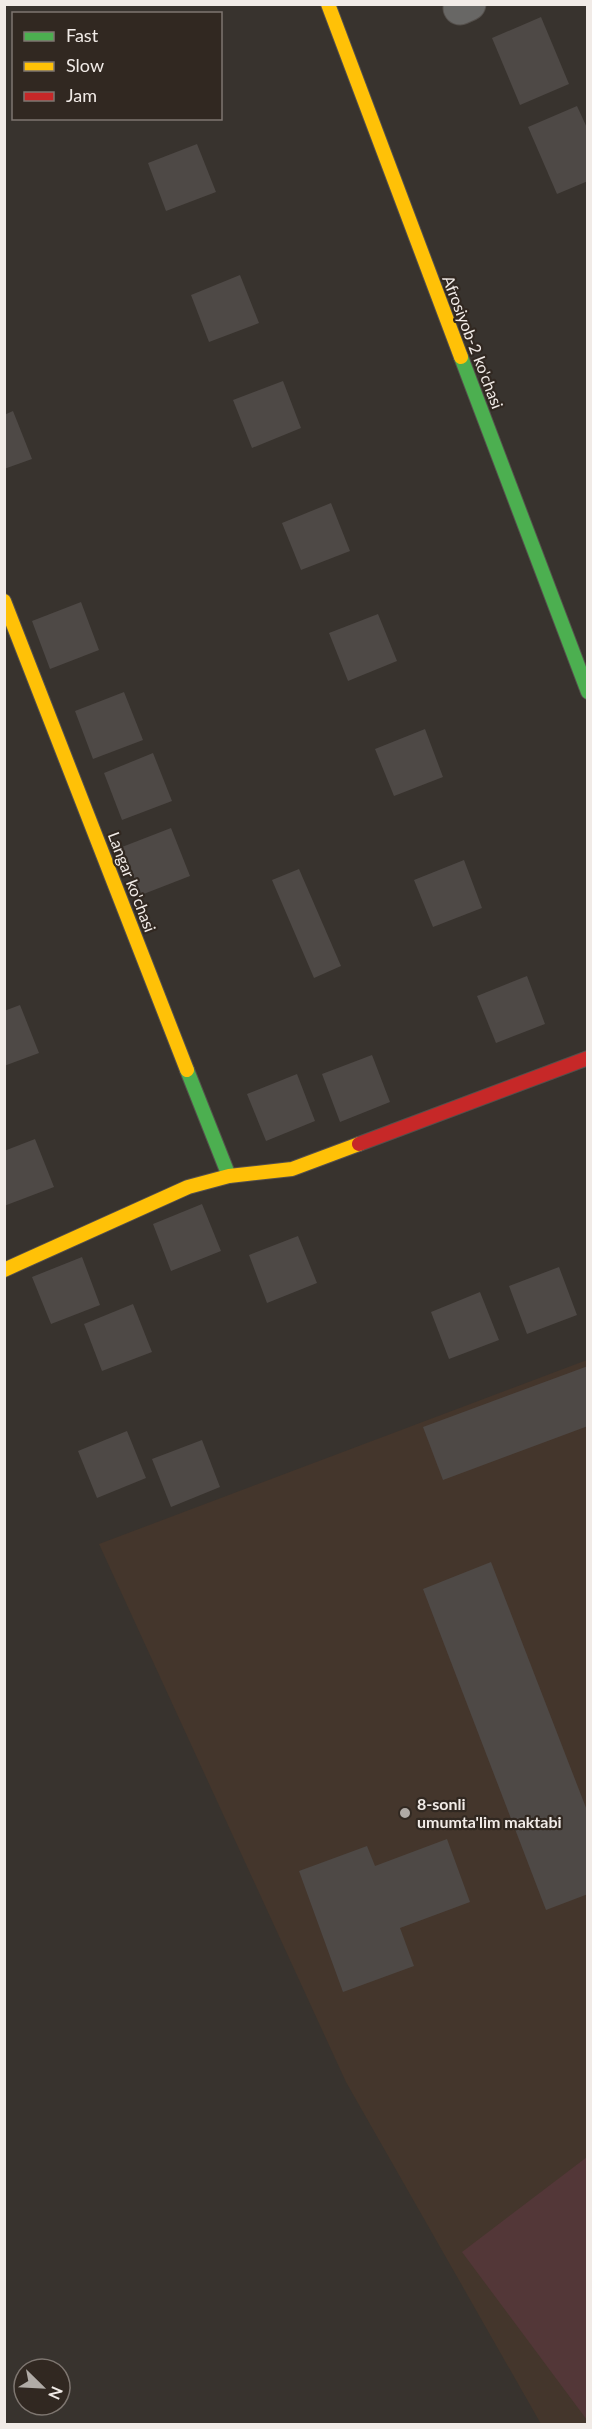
<svg xmlns="http://www.w3.org/2000/svg" width="592" height="2429" viewBox="0 0 592 2429" font-family="Lato,sans-serif">
  <style>
    .built { fill: #44362c }
    .green { fill: #533738 }
    .building { fill: #4e4946 }
    .lines { fill: none; stroke-linecap: round; stroke-linejoin: round }
    .street-casing { stroke: #55504c; stroke-width: 35 }
    .fast-casing { stroke: #55504c; stroke-width: 16 }
    .slow-casing { stroke: #55504c; stroke-width: 16 }
    .jam-casing { stroke: #55504c; stroke-width: 16 }
    .street { stroke: #686765; stroke-width: 33 }
    .fast { stroke: #4caf50; stroke-width: 14 }
    .slow { stroke: #ffc107; stroke-width: 14 }
    .jam { stroke: #c62828; stroke-width: 14 }
    .poi-dot { fill: #b0aba6; stroke: #312821; stroke-width: 2 }
    .labels { text-anchor: middle; stroke-width: 4.5; stroke-linejoin: round; paint-order: stroke }
    .street-label { font-size: 16px; fill: #f1ebe7; stroke: #312821 }
    .poi-label { font-size: 16px; font-weight: bold; fill: #f1ebe7; stroke: #312821; text-anchor: start }
  </style>
  <rect width="100%" height="100%" fill="#38332e"/>
  <!-- built -->
  <polygon class="built" points="587,1360 587,2424 541,2424 346,2082 99,1544"/>
  <!-- green -->
  <polygon class="green" points="587,2157 587,2420 462,2252"/>
  <!-- building -->
  <g class="building">
    <polygon points="541,17 569,84 520,105 492,38"/>
    <polygon points="577,106 588,130 588,181 557,194 528,127"/>
    <polygon points="197,144 216,192 166,211 148,163"/>
    <polygon points="240,275 259,323 209,342 191,295"/>
    <polygon points="283,381 301,428 252,448 233,400"/>
    <polygon points="13,411 32,459 4,469 4,415"/>
    <polygon points="331,503 350,551 301,570 282,523"/>
    <polygon points="81,602 99,650 50,669 32,621"/>
    <polygon points="378,614 397,661 348,681 329,633"/>
    <polygon points="124,692 143,740 93,759 75,711"/>
    <polygon points="425,729 443,777 394,796 375,749"/>
    <polygon points="153,753 172,801 122,820 104,773"/>
    <polygon points="171,828 190,876 141,895 122,847"/>
    <polygon points="464,860 482,908 433,927 414,880"/>
    <polygon points="299,869 341,966 314,978 272,880"/>
    <polygon points="527,976 545,1024 496,1043 477,996"/>
    <polygon points="20,1005 39,1053 4,1066 4,1011"/>
    <polygon points="372,1055 390,1102 340,1122 322,1074"/>
    <polygon points="297,1074 315,1121 266,1141 247,1094"/>
    <polygon points="35,1139 54,1187 4,1206 4,1151"/>
    <polygon points="202,1204 221,1251 171,1271 153,1224"/>
    <polygon points="298,1236 317,1283 267,1303 249,1255"/>
    <polygon points="82,1257 100,1305 51,1324 32,1277"/>
    <polygon points="559,1267 577,1315 527,1334 509,1286"/>
    <polygon points="480,1292 499,1340 449,1359 431,1312"/>
    <polygon points="133,1304 152,1352 102,1371 84,1324"/>
    <polygon points="588,1366 588,1426 443,1480 423,1427"/>
    <polygon points="127,1431 146,1478 97,1498 78,1451"/>
    <polygon points="202,1440 220,1487 171,1507 152,1459"/>
    <polygon points="491,1562 588,1813 588,1894 546,1910 423,1589"/>
    <polygon points="447,1839 470,1902 400,1928 414,1966 343,1992 299,1871 367,1846 375,1866"/>
  </g>
  <g class="lines">
    <defs>
      <polyline id="street" points="460,8 469,4"/>
      <g id="fast">
        <polyline points="461,357 588,692"/>
        <polyline points="187,1070 229,1176"/>
      </g>
      <g id="slow">
        <polyline points="328,4 461,357"/>
        <polyline points="4,601 187,1070"/>
        <polyline points="4,1270 188,1187 229,1176 292,1169 359,1144"/>
      </g>
      <polyline id="jam" points="359,1144 588,1058"/>
    </defs>
    <!-- street casing -->
    <use href="#street" class="street-casing"/>
    <!-- fast casing -->
    <use href="#fast" class="fast-casing"/>
    <!-- slow casing -->
    <use href="#slow" class="slow-casing"/>
    <!-- jam casing -->
    <use href="#jam" class="jam-casing"/>
    <!-- street -->
    <use href="#street" class="street"/>
    <!-- fast -->
    <use href="#fast" class="fast"/>
    <!-- slow -->
    <use href="#slow" class="slow"/>
    <!-- jam -->
    <use href="#jam" class="jam"/>
  </g>
  <!-- markers -->
  <circle class="poi-dot" cx="405" cy="1813" r="6"/>
  <g class="labels">
    <!-- street labels -->
    <g class="street-label">
      <text transform="translate(473 342) rotate(69)" y="6">Afrosiyob-2 ko'chasi</text>
      <text transform="translate(132 882) rotate(69)" y="6">Langar ko'chasi</text>
    </g>
    <!-- poi labels -->
    <g class="poi-label">
      <text x="417" y="1810">8-sonli<tspan x="417" dy="18">umumta'lim maktabi</tspan></text>
    </g>
  </g>
  <!-- border -->
  <rect width="592" height="2429" fill="none" stroke="#f1ebe7" stroke-width="12"/>
  <!-- legend -->
  <rect x="12" y="12" width="210" height="108" fill="#312821" stroke="#7e7670" stroke-width="1.5"/>
  <rect x="24" y="32" width="30" height="9" fill="#4caf50" stroke="#7e7670" stroke-width="1.5"/>
  <text x="66" y="42" font-size="18" fill="#f1ebe7">Fast</text>
  <rect x="24" y="62" width="30" height="9" fill="#ffc107" stroke="#7e7670" stroke-width="1.5"/>
  <text x="66" y="72" font-size="18" fill="#f1ebe7">Slow</text>
  <rect x="24" y="92" width="30" height="9" fill="#c62828" stroke="#7e7670" stroke-width="1.5"/>
  <text x="66" y="102" font-size="18" fill="#f1ebe7">Jam</text>
  <!-- north arrow -->
  <g transform="translate(42 2387) rotate(114)"><circle r="28" fill="#312821" stroke="#7e7670" stroke-width="1.5"/>
  <path d="M0-4.5L10 22L0 15L-10 22Z" fill="#b0aba6"/>
  <text y="-9" font-size="16" font-weight="bold" text-anchor="middle" fill="#f1ebe7">N</text>
  </g>
</svg>
